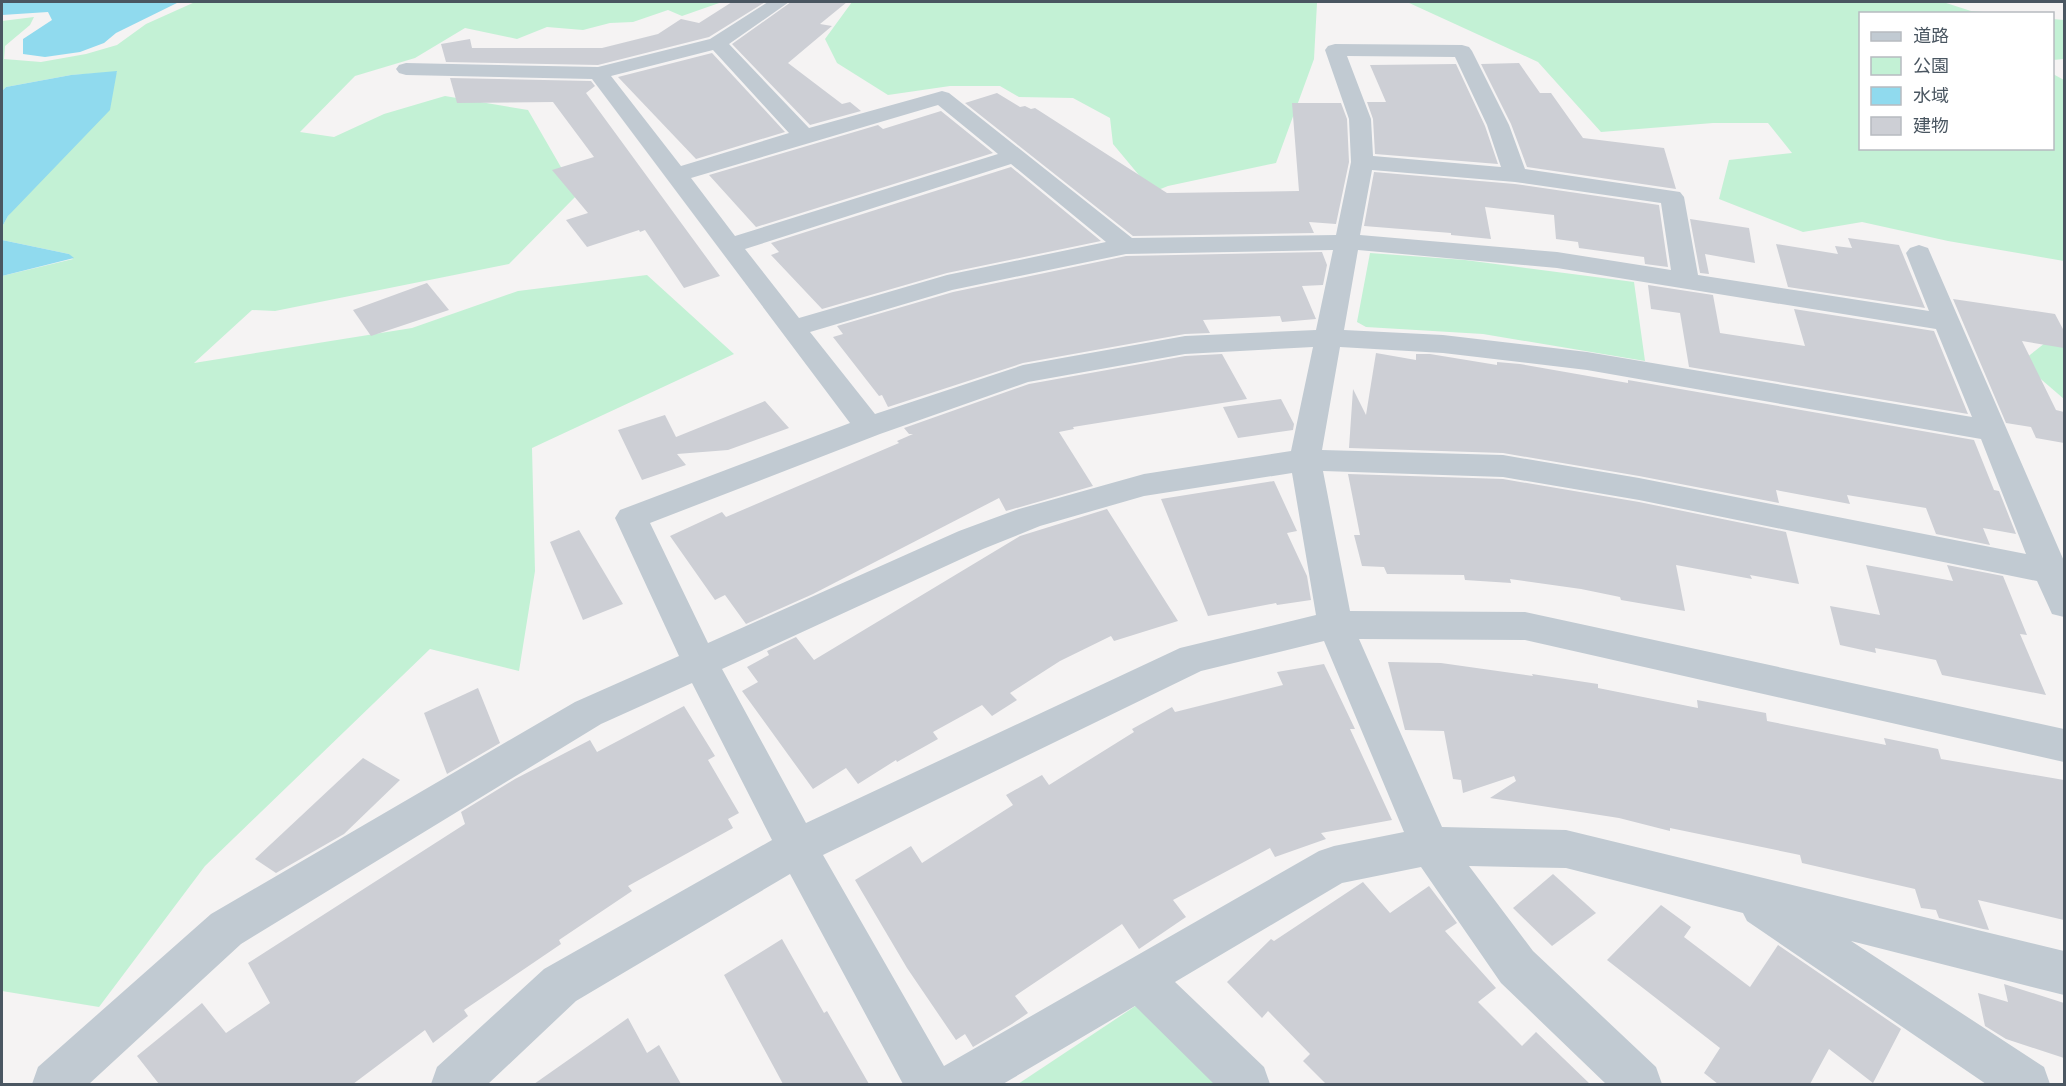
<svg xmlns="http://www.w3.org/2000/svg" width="2066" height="1086" viewBox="0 0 2066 1086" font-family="Mulish,'Noto Sans JP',sans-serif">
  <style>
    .green { fill: #c3f1d5 }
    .water { fill: #90daee }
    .building { fill: #cdcfd5 }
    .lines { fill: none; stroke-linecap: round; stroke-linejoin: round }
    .minor { fill: #c1cad2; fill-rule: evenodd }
  </style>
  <rect width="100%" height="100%" fill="#f5f3f3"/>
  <!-- green -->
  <g class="green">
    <polygon points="195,2 722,2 682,16 668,10 633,22 610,23 583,30 547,27 517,39 465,28 415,58 355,76 300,132 334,137 384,114 445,96 528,110 577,195 509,264 275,311 252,310 194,363 412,328 518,291 647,275 734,354 532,448 535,571 519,671 430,649 205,866 99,1007 2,991 2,276 73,259 69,254 2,240 2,227 8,216 117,72 71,75 6,87 2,91 2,21 34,17 30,25 5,46 4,59 41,62 86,54 117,45 146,24"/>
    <polygon points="852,2 1322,2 1317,3 1314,59 1276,163 1168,186 1153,192 1113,144 1110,118 1073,98 1019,97 1000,86 950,86 888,95 837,63 825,39"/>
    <polygon points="1407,2 1943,2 1971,11 1996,13 1860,14 1860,148 2052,148 2053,74 2064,80 2064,261 1948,241 1862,222 1803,232 1719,199 1729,160 1792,153 1768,123 1713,123 1601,132 1538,62"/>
    <polygon points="2053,19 2064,20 2064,59 2053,60"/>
    <polygon points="1370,253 1465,260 1634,282 1645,361 1483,334 1366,327 1357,322"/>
    <polygon points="2064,337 2064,399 2021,362 2050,339"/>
    <polygon points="1143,1001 1226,1084 1018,1084"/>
  </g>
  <!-- water -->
  <g class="water">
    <polygon points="2,2 179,2 116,33 104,43 80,52 45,57 23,54 23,39 52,20 48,12 2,15"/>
    <polygon points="117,71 110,110 8,216 2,227 2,91 6,87 71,75"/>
    <polygon points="2,240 69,254 74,258 2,276"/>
  </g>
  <!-- building -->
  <g class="building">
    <polygon points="732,2 765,2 709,37 598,65 446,62 441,44 470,39 472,48 602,48 658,34 681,19 699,23"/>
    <polygon points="791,2 847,2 820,24 832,26 788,63 842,104 850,102 861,111 810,125 732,44"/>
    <polygon points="712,53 785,132 696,159 618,77"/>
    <polygon points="1519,63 1540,93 1551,93 1583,138 1664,148 1676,189 1527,167 1511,124 1481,64"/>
    <polygon points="1456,64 1485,126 1498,164 1375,154 1373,119 1367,102 1386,102 1370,65"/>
    <polygon points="450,78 591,81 595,86 586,93 720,276 684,288 645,230 640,232 639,230 587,247 566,220 588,213 552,170 594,157 553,102 457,103"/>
    <polygon points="997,93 1020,107 1025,106 1031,109 1035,108 1167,193 1299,191 1292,103 1341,103 1347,119 1349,162 1336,224 1309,222 1314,233 1133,236 965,103"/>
    <polygon points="941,111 993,153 756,227 709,175 878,125 883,129"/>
    <polygon points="1011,167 1101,241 947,273 822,309 771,255 779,252 771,243"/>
    <polygon points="1374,172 1515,184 1659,205 1668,267 1645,264 1644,257 1579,248 1578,242 1556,239 1554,215 1485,207 1491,239 1451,235 1451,233 1364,226"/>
    <polygon points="1690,219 1749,228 1755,263 1705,254 1709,274 1700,273"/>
    <polygon points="1848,238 1899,245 1925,308 1788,287 1776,244 1838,254 1835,246 1852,248"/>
    <polygon points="1322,252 1327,265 1323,285 1302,286 1316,319 1282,322 1280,316 1203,320 1210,333 1185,334 1023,363 888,407 882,395 879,396 833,337 843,334 837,326 953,292 1126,256"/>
    <polygon points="427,283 449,310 371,336 353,310"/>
    <polygon points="1648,285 1713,295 1720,333 1805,346 1794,309 1934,331 1968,414 1689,367 1680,313 1651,309"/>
    <polygon points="1953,299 2055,314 2064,331 2064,348 2022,341 2056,410 2064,412 2064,443 2036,438 2031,427 2006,423"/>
    <polygon points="1376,353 1416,360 1416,354 1430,354 1497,365 1497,362 1520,364 1628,383 1628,380 1974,440 1994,490 1999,491 2016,534 1983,528 1990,545 1936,534 1926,508 1847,495 1850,504 1776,490 1779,503 1639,476 1503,453 1349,448 1353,389 1366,415"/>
    <polygon points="1222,354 1247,399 1073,427 1074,429 1059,432 1093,486 1006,511 999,498 813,594 746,624 725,595 715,600 670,536 722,512 726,517 899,443 897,441 913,434 909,434 904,428 1029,384 1185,356"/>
    <polygon points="1281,399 1294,424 1293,430 1238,438 1223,407"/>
    <polygon points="765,401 789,428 728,450 677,454 686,465 642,480 618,430 665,415 676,437"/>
    <polygon points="1348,474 1503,479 1639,502 1786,532 1799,584 1750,575 1752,579 1676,565 1685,611 1621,600 1620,597 1581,589 1510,579 1511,583 1465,580 1464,575 1387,574 1384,567 1362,566 1354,535 1360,535"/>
    <polygon points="1274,481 1297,531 1287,533 1307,576 1311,600 1277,605 1276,603 1208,616 1161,499"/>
    <polygon points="1107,509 1178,621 1114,641 1111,636 1060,661 1010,693 1017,700 992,716 982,705 933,732 938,739 897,762 896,760 858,784 846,768 813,789 742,691 758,682 747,667 769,655 767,651 796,637 814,660 1020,536"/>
    <polygon points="579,530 623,604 583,620 550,542"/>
    <polygon points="1866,565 1953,581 1947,565 2003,576 2027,635 2020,634 2046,695 1942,675 1936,660 1875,648 1876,653 1840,645 1830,606 1880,615"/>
    <polygon points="1388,662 1441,663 1533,676 1532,674 1598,684 1598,688 1698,708 1697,700 1766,713 1767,721 1886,745 1884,738 1938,749 1941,759 2064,780 2064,920 1978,900 1989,930 1983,929 1939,918 1936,910 1921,908 1915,889 1802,863 1800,855 1670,828 1670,831 1619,818 1490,798 1516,781 1514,776 1463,793 1461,780 1453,779 1444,731 1405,730"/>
    <polygon points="1324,664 1355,729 1350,729 1392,820 1321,833 1326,839 1275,857 1270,848 1173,900 1186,917 1139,949 1122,924 1015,996 1028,1013 1012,1024 973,1047 965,1034 956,1040 907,968 855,880 911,846 922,863 1013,805 1006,795 1042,775 1049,785 1134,732 1132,729 1172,707 1175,712 1283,685 1277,672"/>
    <polygon points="478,688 500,743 447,774 424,713"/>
    <polygon points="684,706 715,756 708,760 739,813 728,819 733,828 628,886 632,891 559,940 561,944 464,1010 468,1016 433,1043 425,1030 353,1084 159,1084 137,1056 202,1003 226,1033 270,1003 248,963 465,824 461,812 515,779 590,740 597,752"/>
    <polygon points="363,758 400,780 344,834 276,873 255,859"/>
    <polygon points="1553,874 1596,913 1552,946 1513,908"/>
    <polygon points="1363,882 1390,913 1429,886 1457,923 1445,931 1496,988 1478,1002 1522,1046 1536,1032 1590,1084 1326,1084 1303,1061 1310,1054 1268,1011 1262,1018 1227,982 1271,939 1274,941"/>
    <polygon points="1661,905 1691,927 1684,937 1750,987 1778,945 1901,1029 1873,1083 1829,1049 1810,1084 1718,1084 1704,1073 1720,1048 1607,960"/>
    <polygon points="782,939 824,1013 827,1011 869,1084 783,1084 724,975"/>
    <polygon points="2004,984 2064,1003 2064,1058 2006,1039 1985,1026 1978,993 2008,1002"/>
    <polygon points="628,1018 647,1053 659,1045 681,1084 534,1084"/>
  </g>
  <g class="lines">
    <!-- minor -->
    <path class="minor" d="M 768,2 L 789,2 L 729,44 L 809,128 L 935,93 L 942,91 L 949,93 L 1132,238 L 1336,235 L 1351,162 L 1349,119 L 1325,50 L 1328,46 L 1335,44 L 1462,45 L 1469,47 L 1472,51 L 1509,125 L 1525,169 L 1680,192 L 1684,197 L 1698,275 L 1929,311 L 1906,253 L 1910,248 L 1919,245 L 1928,248 L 2064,561 L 2064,617 L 2052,614 L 2037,581 L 1639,500 L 1503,477 L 1323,471 L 1350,611 L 1525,612 L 2064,729 L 2064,762 L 1525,640 L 1359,639 L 1442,827 L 1566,830 L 2064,951 L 2064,995 L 1851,941 L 2044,1067 L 2050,1084 L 1986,1084 L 1747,921 L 1743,913 L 1566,868 L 1469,866 L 1533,951 L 1656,1067 L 1662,1084 L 1606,1084 L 1501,983 L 1421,867 L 1342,883 L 1175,982 L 1264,1067 L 1270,1084 L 1214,1084 L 1135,1006 L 1003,1084 L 903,1084 L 790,874 L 576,1001 L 488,1084 L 431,1084 L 437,1067 L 544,969 L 772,840 L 692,683 L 601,724 L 241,944 L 89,1084 L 32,1084 L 38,1067 L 211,914 L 575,702 L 679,656 L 615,518 L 620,510 L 850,423 L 592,79 L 406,75 L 399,73 L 396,69 L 399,65 L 406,63 L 598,67 L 710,39 ZM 713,50 L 789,133 L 681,166 L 611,76 ZM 1347,56 L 1455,57 L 1487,125 L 1501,167 L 1373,156 L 1371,119 ZM 938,105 L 998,154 L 735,236 L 691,178 ZM 1011,164 L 1106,242 L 947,275 L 799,318 L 745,249 ZM 1372,170 L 1515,182 L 1661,203 L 1671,270 L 1557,252 L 1360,235 ZM 1333,250 L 1316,330 L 1185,336 L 1023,365 L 875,414 L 810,332 L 952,290 L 1126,254 ZM 1358,250 L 1557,268 L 1936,329 L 1972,417 L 1587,352 L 1443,335 L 1344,330 ZM 1313,347 L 1291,451 L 1144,474 L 1019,509 L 959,531 L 708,643 L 650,523 L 880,434 L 1028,382 L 1185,354 ZM 1340,347 L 1443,353 L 1587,370 L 1981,439 L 2026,554 L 1639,478 L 1503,455 L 1322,450 ZM 1292,473 L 1316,615 L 1180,648 L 806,823 L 722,669 L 983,549 L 1040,526 L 1144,496 ZM 1324,641 L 1404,832 L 1334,846 L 1319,851 L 944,1066 L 823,855 L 1201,671 Z"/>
  </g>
  <!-- border -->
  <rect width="2066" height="1086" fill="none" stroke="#4a5661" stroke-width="6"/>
  <!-- legend -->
  <rect x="1859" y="12" width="195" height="138" fill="#ffffff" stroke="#b7bbc0" stroke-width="1.5"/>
  <rect x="1871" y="32" width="30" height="9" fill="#c1cad2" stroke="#b7bbc0" stroke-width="1.5"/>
  <text x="1913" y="42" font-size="18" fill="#4a5661">道路</text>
  <rect x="1871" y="57" width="30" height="18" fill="#c3f1d5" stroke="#b7bbc0" stroke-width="1.5"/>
  <text x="1913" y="72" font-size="18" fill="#4a5661">公園</text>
  <rect x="1871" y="87" width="30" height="18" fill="#90daee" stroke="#b7bbc0" stroke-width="1.5"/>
  <text x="1913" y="102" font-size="18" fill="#4a5661">水域</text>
  <rect x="1871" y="117" width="30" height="18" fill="#cdcfd5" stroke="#b7bbc0" stroke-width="1.5"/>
  <text x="1913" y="132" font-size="18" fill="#4a5661">建物</text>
</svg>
